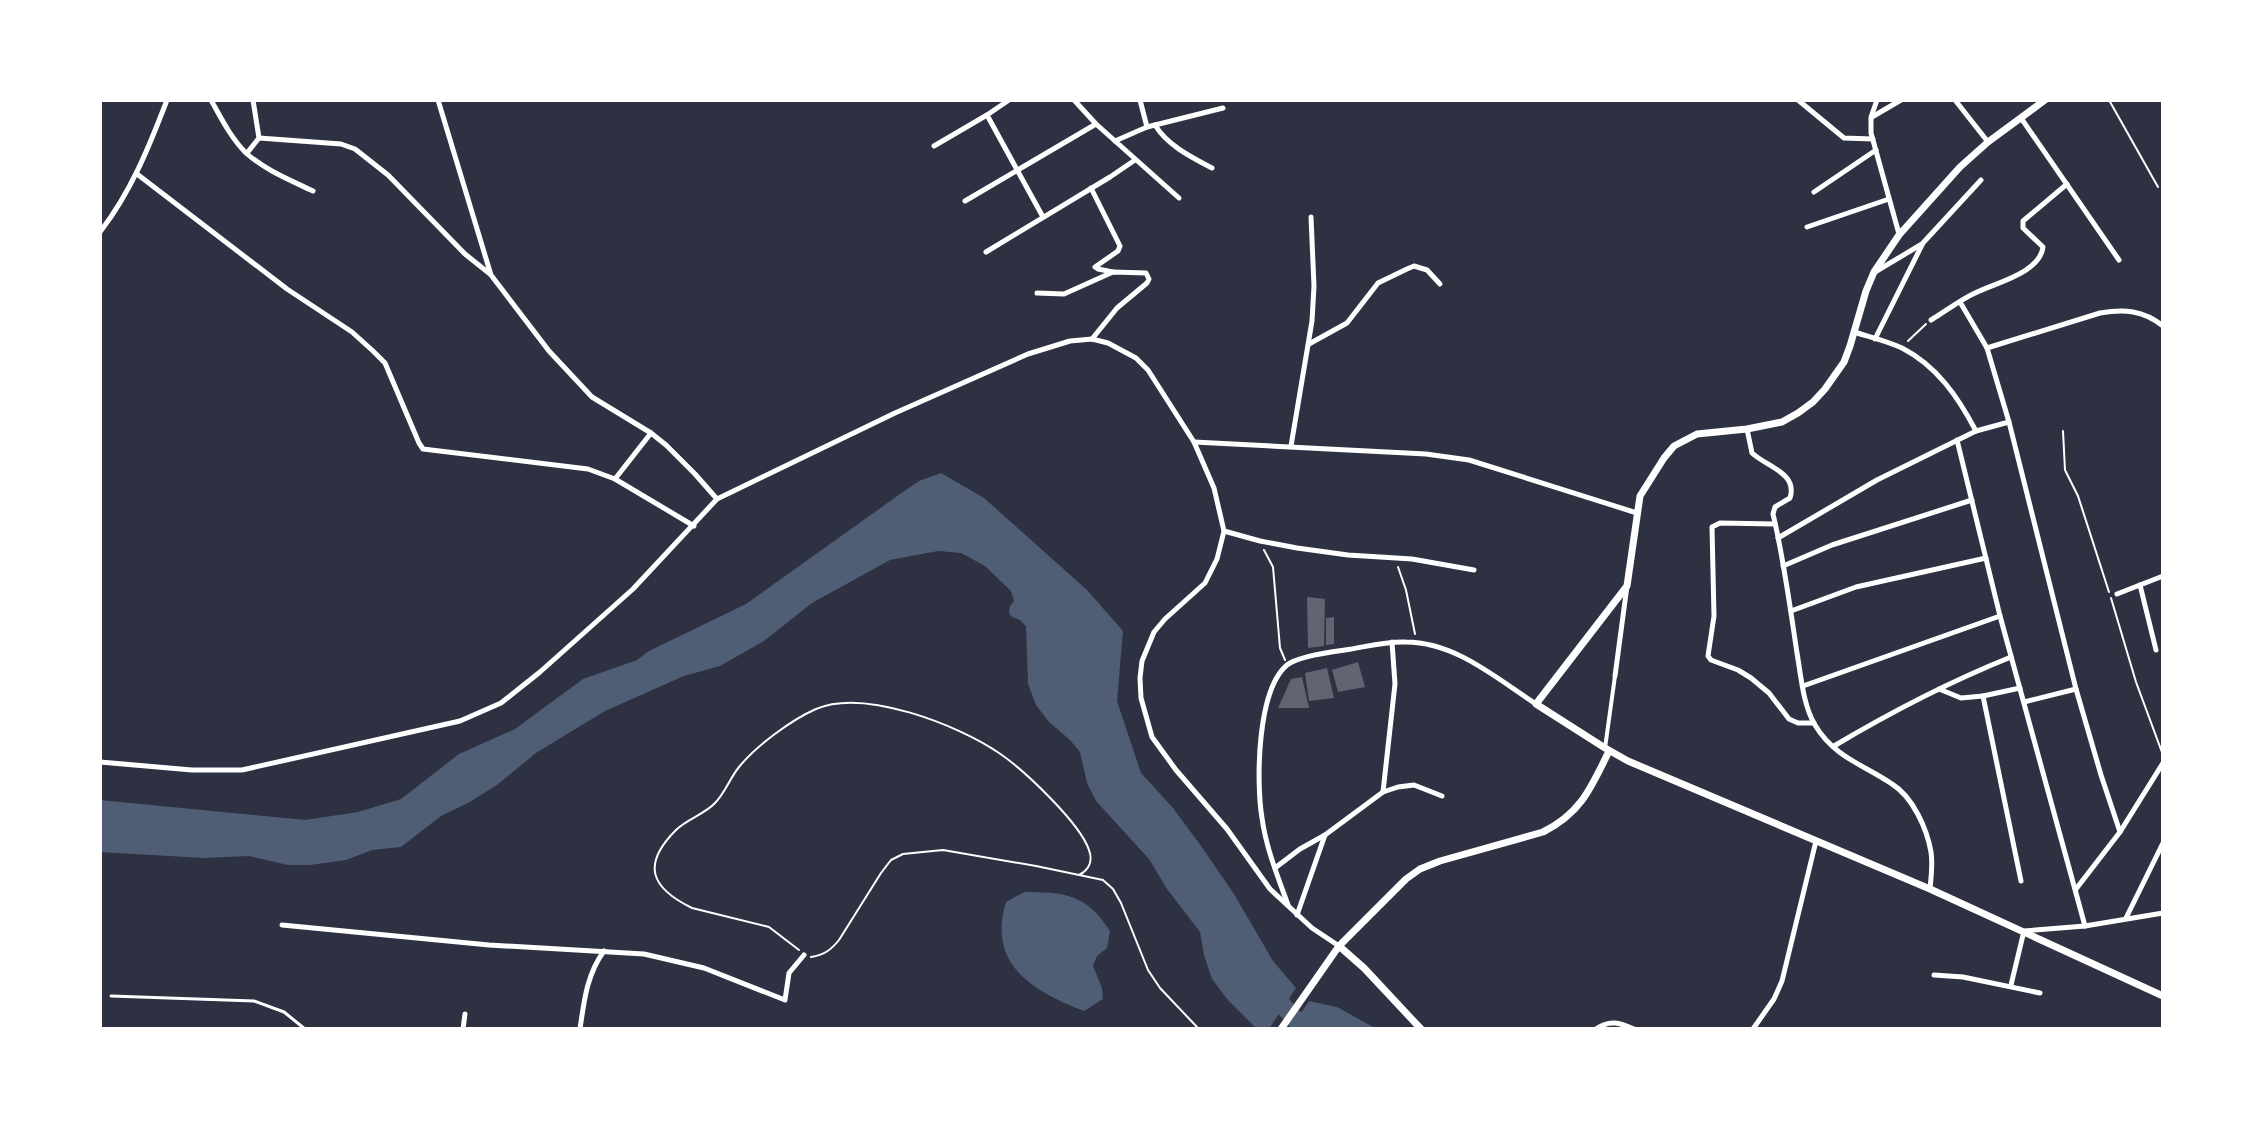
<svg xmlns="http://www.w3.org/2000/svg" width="2263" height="1129" viewBox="0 0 2263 1129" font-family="'Fira Sans Condensed',sans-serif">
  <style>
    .water { fill: #4f5d75 }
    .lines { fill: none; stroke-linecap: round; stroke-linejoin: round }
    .river { stroke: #4f5d75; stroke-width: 18 }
    .building { fill: #626471 }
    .path { stroke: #fff; stroke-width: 2 }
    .service { stroke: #fff; stroke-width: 3 }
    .pedestrian { stroke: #fff; stroke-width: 4 }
    .minor { stroke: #fff; stroke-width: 5 }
    .tertiary { stroke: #fff; stroke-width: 7 }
  </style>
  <rect width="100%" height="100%" fill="#2d3142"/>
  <!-- water -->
  <g class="water">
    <polygon points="941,473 984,498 1087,590 1123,631 1117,701 1141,773 1173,808 1201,846 1234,894 1273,961 1296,988 1269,1029 1257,1029 1227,999 1212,979 1204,955 1200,932 1167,889 1149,859 1096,801 1087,783 1080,752 1070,740 1049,722 1036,705 1028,684 1026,626 1020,620 1012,617 1009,613 1010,606 1014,601 1011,591 985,566 961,553 938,551 890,560 812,603 764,641 720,666 684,676 605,711 536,753 497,785 468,803 441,816 401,847 372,850 346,860 310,865 288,865 249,856 204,858 100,852 100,800 305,820 358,812 401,799 459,754 515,729 583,679 637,660 649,651 746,604 900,494 919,481"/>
    <path d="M 1024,892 C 1066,892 1087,895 1110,931 L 1107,948 L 1097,956 L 1093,966 L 1102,988 L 1103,999 L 1084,1011 C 1032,991 987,964 1006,902 Z"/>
    <polygon points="1309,1001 1337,1007 1377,1029 1290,1029"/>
  </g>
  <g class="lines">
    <!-- river -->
    <polyline class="river" points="1270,991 1304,1029"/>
  </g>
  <!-- building -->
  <g class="building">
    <polygon points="1307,597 1325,599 1324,646 1308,648"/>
    <polygon points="1334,617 1334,644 1326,645 1326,618"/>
    <polygon points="1358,662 1365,687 1338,692 1332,670"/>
    <polygon points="1327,668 1334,698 1309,701 1305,673"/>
    <polygon points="1302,677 1309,708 1278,708 1291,679"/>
  </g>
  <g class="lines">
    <!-- path -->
    <g class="path">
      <polyline points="2109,100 2158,187"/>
      <polyline points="1908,341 1926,324"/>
      <polyline points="2063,431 2065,470 2078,496 2109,592"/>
      <polyline points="1264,550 1273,567 1280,648 1285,660"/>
      <polyline points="1398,567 1406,590 1415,634"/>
      <polyline points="2111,598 2136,682 2163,755"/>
      <path d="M 799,950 L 769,927 L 692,908 C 651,888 641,865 676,830 C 687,819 705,814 715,803 C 725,793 730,778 739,767 C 756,746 791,720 816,709 C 864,688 958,725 999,753 C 1024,770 1080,823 1089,850 C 1093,861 1089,870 1079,875"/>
      <path d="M 811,957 C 824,955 831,950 839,940 L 881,873 L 891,860 L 903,854 L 943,850 L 1036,866 L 1103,880 L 1113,889 L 1121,903 L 1148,970 L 1160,988 L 1197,1027"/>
    </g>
    <!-- service -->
    <polyline class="service" points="111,996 254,1001 284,1012 305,1029"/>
    <!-- pedestrian -->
    <polyline class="pedestrian" points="1605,748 1615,676"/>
    <!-- minor -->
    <g class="minor">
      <path d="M 211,100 C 221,118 231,138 246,153 C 265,170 290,180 313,191"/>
      <polyline points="438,100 491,275 549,351 592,397 651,433 666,445 695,474 717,499"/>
      <polyline points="1074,100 1096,124 1179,198"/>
      <polyline points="1140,100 1147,127"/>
      <polyline points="1798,100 1844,138 1873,139"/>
      <polyline points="1877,100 1871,117 1871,133 1899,234"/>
      <polyline points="1955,100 1988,142"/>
      <polyline points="987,115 1043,217"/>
      <polyline points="1872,117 1901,100"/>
      <polyline points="2021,118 2119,260"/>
      <path d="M 1155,125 C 1167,145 1191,157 1212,168"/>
      <polyline points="259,138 341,144 355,149 388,175 465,254 490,274"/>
      <polyline points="1115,141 1147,127 1223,108"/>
      <polyline points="934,146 987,115 1009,100"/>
      <polyline points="247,153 259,138 253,100"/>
      <polyline points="137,174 287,289 352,332 373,351 385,363 419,443 423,449 588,469 615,479 694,526"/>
      <polyline points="1091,188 1120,246 1118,251 1095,267 1098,269 1113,272"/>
      <polyline points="1814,192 1876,150"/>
      <polyline points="965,201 1096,124"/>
      <polyline points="1807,227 1889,199"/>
      <path d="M 100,232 C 131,192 149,147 167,100"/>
      <polyline points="986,252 1110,177 1135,160"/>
      <polyline points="1875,272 1922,244 1981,180"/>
      <polyline points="1037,293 1064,294 1113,272 1146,273 1149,279 1147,283 1117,308 1092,339"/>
      <polyline points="1960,302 1987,348 2009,422 2076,689 2101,775 2120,832"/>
      <path d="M 1931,320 C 1946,311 1960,300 1975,293 C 1995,283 2040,273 2043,247 L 2023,228 L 2023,221 L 2067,184"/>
      <path d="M 1854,332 C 1870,337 1887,341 1902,348 C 1937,366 1958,397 1976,431"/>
      <polyline points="1875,339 1922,245"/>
      <polyline points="1309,344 1347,323 1378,283 1407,269 1414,266 1427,270 1440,284"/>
      <path d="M 1987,348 L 2100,313 C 2124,309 2143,310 2163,326"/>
      <path d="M 1747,429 L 1752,453 C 1767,467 1798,473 1790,498 L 1775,507 L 1773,514 C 1784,560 1790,607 1797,653 C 1801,676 1803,705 1815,725 C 1834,757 1864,765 1892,784 C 1913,797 1927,829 1931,852 C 1933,864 1931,877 1930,889"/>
      <polyline points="1957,440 2000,616 2085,926"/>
      <polyline points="1194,442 1426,454 1469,460 1637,513"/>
      <polyline points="1291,446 1312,321 1314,286 1311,217"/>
      <polyline points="615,479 651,433"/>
      <polyline points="1775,524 1720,523 1712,527 1714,616 1708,656 1711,660 1738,670 1751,678 1769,693 1789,719 1798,723 1814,723"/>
      <polyline points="1224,531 1260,541 1297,548 1348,555 1412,559 1474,570"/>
      <polyline points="1778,538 1877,480 1976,431 2009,422"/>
      <polyline points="1783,566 1832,545 1972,500"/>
      <polyline points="2140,585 2156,650"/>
      <polyline points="2117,594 2163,576"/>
      <polyline points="1791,611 1856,587 1986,558"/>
      <polyline points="1615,676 1627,586"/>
      <polyline points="1803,686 2000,616"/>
      <polyline points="1939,689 1961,698 1983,696 2021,881"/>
      <polyline points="1983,696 2020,688"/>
      <polyline points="2024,702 2076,689"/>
      <path d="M 1834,746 C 1891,712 1949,682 2011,657"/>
      <polyline points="100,762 192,770 242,770 460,721 501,703 540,672 633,589 717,499 895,413 1028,354 1070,341 1092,339 1108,343 1136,358 1148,370 1194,442 1214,488 1224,531 1217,559 1205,583 1165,619 1154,632 1142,661 1140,678 1141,698 1152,737 1176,770 1227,829 1270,889 1312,928 1339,946"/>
      <polyline points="1383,792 1395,684 1392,642"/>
      <polyline points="1275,868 1300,849 1325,835"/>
      <polyline points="2076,889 2120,832 2163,763"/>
      <path d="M 1288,905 C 1278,877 1266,848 1262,818 C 1256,782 1257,690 1287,665 C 1298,656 1330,652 1345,650 C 1365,647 1386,641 1406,642 C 1455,642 1496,678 1536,704"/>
      <polyline points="1297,915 1325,835 1383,792 1398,787 1414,785 1442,796"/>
      <polyline points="2126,918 2163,843"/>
      <polyline points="282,925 489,945 644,954 704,968 785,1000 789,973 804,955"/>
      <polyline points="1934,975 1963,977 2040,993"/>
      <polyline points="2011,985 2024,931 2085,926 2163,913"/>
      <polyline points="463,1029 465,1014"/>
      <path d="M 580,1029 C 584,1001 587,974 604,951"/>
      <path d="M 1596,1029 C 1610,1019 1620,1023 1634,1029"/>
      <polyline points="1753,1029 1774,999 1782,981 1816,841"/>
    </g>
    <!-- tertiary -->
    <g class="tertiary">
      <polyline points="2045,100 1988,142 1960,167 1899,235 1874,272 1866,291 1850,346 1844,362 1825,389 1813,402 1798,413 1782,422 1747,429 1697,434 1674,446 1664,458 1640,496 1627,586 1536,704 1605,748 1628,761 1930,889 2163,996"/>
      <polyline points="1339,946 1364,968 1421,1029"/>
      <path d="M 1281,1029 L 1339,946 L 1406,879 L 1420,869 L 1440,861 L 1543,832 C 1581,813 1591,788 1609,751"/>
    </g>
  </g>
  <!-- border -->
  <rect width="2263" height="1129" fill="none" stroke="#ffffff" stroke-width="204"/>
</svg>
